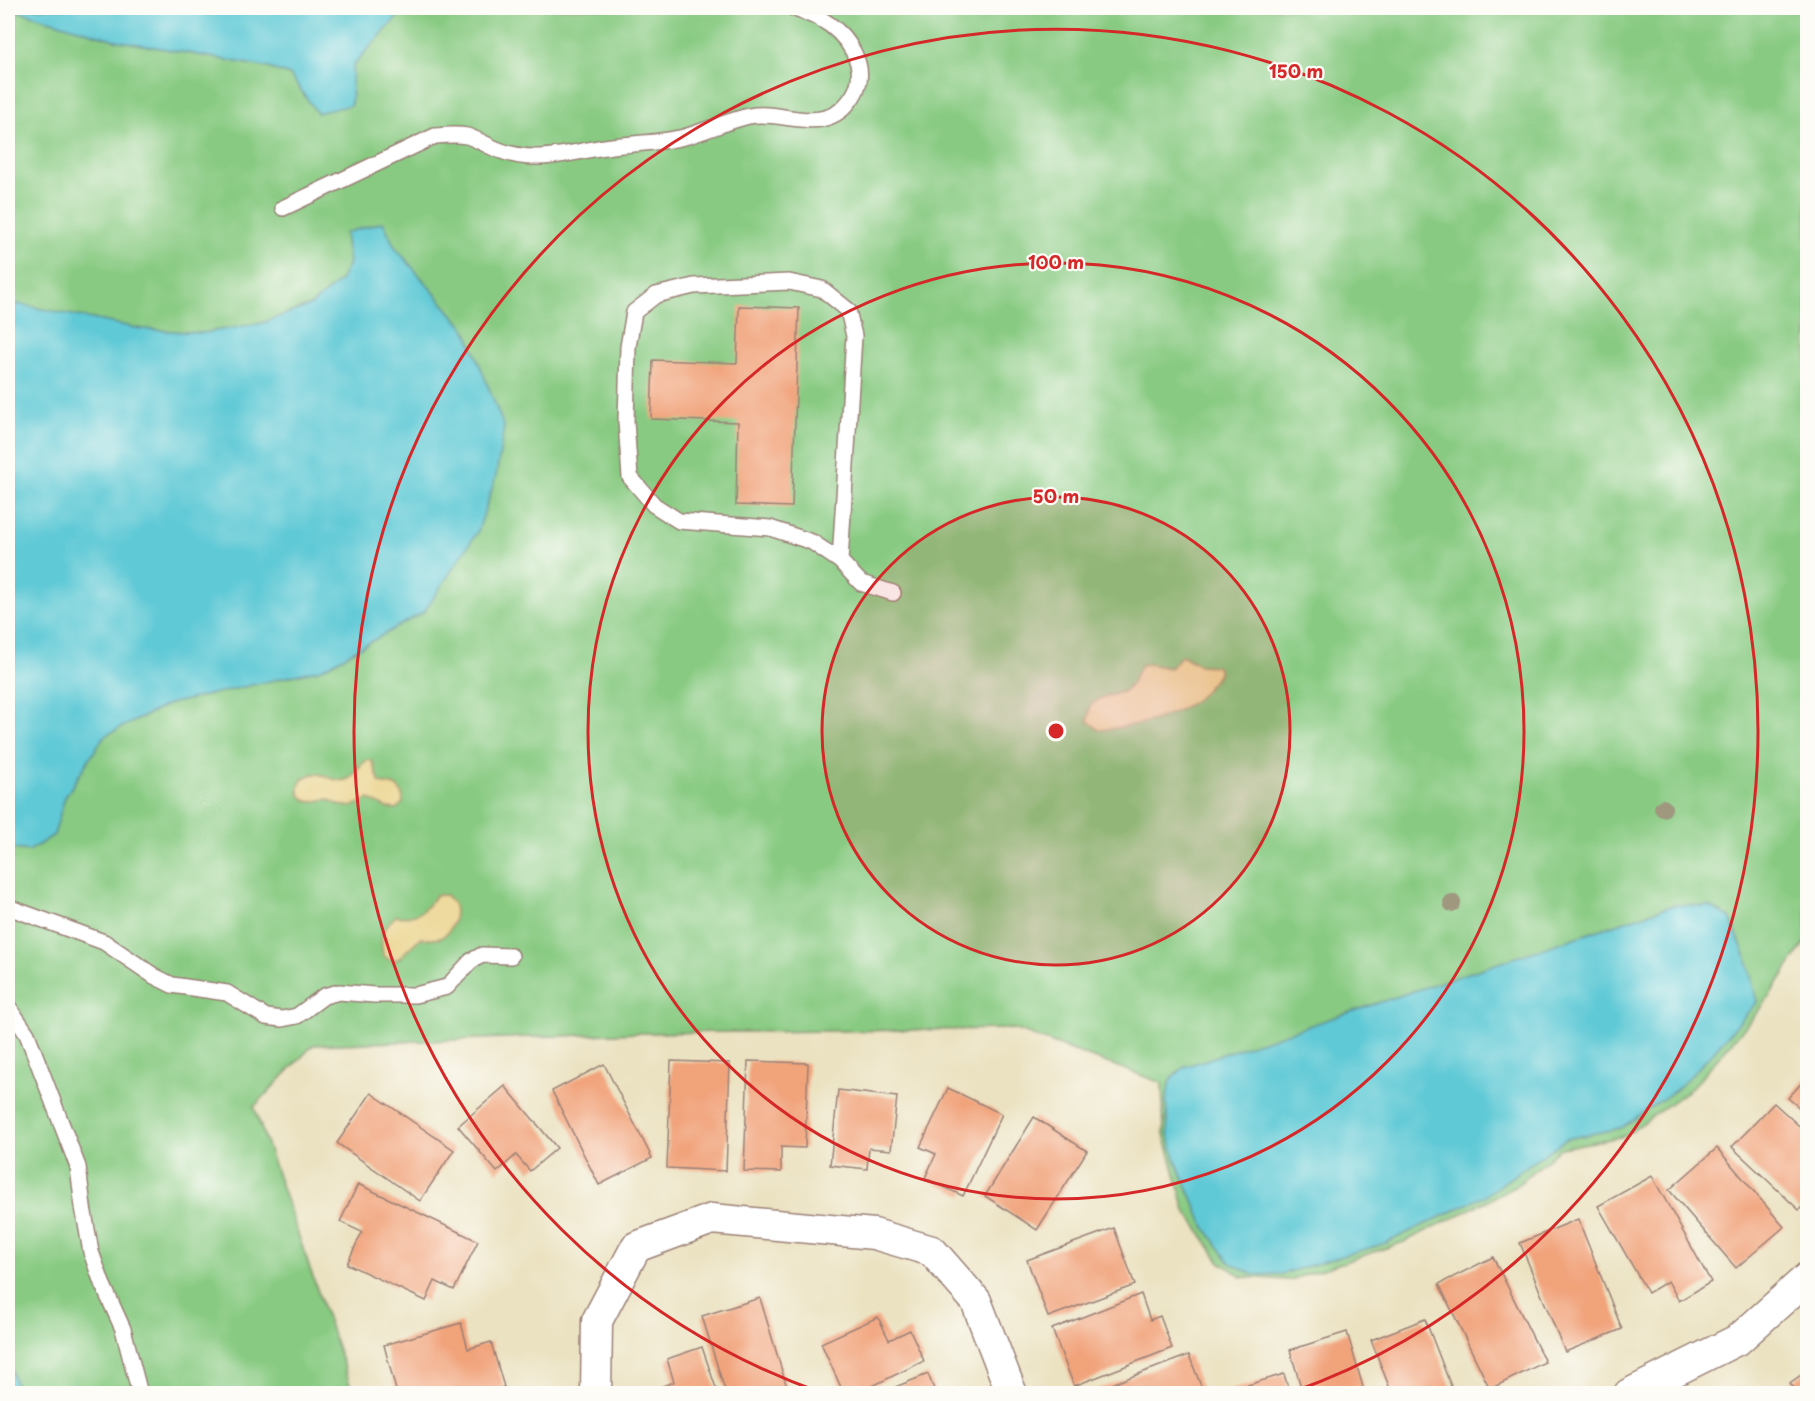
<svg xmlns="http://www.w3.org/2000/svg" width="1815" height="1401" viewBox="0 0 1815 1401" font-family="'Playpen Sans',sans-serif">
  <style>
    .green { fill: #88ca82; stroke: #697456; stroke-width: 1.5 }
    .sand { fill: #eeda9e; stroke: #9c7c64; stroke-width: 1.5 }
    .water { fill: #5ec9d6; stroke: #547480; stroke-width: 1.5 }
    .building { fill: #f1a37a }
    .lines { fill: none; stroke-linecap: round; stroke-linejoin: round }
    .service-casing { stroke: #9a8076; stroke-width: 18 }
    .minor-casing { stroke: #9a8076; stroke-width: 33 }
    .service { stroke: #fff; stroke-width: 15 }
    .minor { stroke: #fff; stroke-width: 30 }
    .tree { fill: #9f987f }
    .ring { fill: none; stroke: #d62828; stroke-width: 3 }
    .centre { fill: #d62828; stroke: #fdfcf7; stroke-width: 3 }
    .ring-label { font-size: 18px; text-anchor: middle; font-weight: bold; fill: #d62828; stroke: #fdfcf7; stroke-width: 4.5; stroke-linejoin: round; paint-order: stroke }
  </style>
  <rect width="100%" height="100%" fill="#fdfcf7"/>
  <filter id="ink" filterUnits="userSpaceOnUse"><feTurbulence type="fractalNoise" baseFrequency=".0167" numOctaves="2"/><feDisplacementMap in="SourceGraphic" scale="12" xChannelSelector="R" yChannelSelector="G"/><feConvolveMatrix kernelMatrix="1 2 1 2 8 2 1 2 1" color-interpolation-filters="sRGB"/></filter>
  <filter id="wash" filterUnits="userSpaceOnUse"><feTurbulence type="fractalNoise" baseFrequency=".008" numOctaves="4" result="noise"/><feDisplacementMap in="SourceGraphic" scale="24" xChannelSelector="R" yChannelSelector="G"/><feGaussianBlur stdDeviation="1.35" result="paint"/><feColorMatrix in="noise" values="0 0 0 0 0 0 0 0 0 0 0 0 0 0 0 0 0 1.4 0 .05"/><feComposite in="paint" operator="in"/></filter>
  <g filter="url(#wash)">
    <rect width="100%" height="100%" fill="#ebe2c1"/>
    <!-- green -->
    <polygon class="green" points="8,8 1807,8 1807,939 1762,1007 1694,1086 1625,1136 1561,1148 1515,1187 1404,1242 1290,1280 1242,1277 1220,1262 1185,1210 1164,1134 1162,1083 1014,1029 640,1033 313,1045 254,1107 353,1393 8,1393"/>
    <!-- sand -->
    <g class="sand">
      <path d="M 1182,655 L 1199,665 L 1216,666 L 1219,669 L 1219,674 C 1212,682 1205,692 1197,699 C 1170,719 1132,727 1099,730 L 1088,721 L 1090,706 L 1101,698 L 1125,691 L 1131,684 L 1141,665 L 1147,664 L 1170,668 Z"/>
      <path d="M 368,760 L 372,761 L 380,783 L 396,786 L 402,793 L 403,803 L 396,809 L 387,808 L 369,799 L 351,807 L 340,805 L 327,799 L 310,802 C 295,797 295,781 310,775 C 323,770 335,785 348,779 C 357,775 358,764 368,760 Z"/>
      <path d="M 436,895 L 446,895 C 448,898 451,900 453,903 C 458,914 452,933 440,938 C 434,940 427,938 420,938 L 398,959 L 390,960 L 383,956 C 380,936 380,930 396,916 C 418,919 424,911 436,895 Z"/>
    </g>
    <!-- water -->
    <g class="water">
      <polygon points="8,8 406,8 353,65 351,105 317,113 290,75 265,67 115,40"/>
      <polygon points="383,222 395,247 466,330 504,427 496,476 478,531 424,612 322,669 169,704 104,736 65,797 54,835 29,851 8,848 8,308 18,304 142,329 203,333 262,323 311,305 340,281 349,263 345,233"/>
      <polygon points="1674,905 1708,906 1730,917 1747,960 1757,1002 1707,1059 1677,1089 1621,1128 1566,1139 1484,1196 1386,1243 1282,1274 1254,1275 1230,1263 1204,1226 1176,1161 1168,1134 1166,1101 1170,1080 1184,1067"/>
      <polygon points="8,1359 18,1393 8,1393"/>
    </g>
    <g id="blocks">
      <!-- building -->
      <g class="building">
        <polygon points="739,306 799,308 792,507 736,505 738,422 651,419 653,360 737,363"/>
        <polygon points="671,1061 730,1063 726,1171 667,1168"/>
        <polygon points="748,1061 808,1063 805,1148 781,1147 781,1172 744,1171"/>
        <polygon points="604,1064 652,1158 599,1185 552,1091"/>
        <polygon points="1808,1076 1808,1115 1788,1098"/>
        <polygon points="505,1086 557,1148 530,1171 516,1155 497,1172 458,1126"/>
        <polygon points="948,1088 1002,1114 963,1196 925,1178 936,1154 920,1147"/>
        <polygon points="838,1090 897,1097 891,1150 869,1148 867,1169 830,1165"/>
        <polygon points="371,1093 454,1150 420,1201 337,1143"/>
        <polygon points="1774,1103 1808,1134 1808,1201 1799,1210 1732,1147"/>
        <polygon points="1034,1117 1087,1151 1037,1230 985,1196"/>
        <polygon points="1717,1148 1784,1227 1736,1268 1669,1190"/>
        <polygon points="1652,1176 1711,1282 1679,1301 1668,1281 1648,1293 1598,1206"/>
        <polygon points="358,1184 478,1241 454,1290 435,1281 426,1301 347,1264 362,1232 340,1222"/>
        <polygon points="1578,1219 1622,1329 1565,1352 1520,1243"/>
        <polygon points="1114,1228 1135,1285 1048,1317 1027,1260"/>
        <polygon points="1493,1257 1545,1362 1490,1389 1439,1284"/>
        <polygon points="1141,1294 1150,1320 1160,1316 1172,1348 1074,1386 1052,1329"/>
        <polygon points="760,1298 789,1394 726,1394 702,1316"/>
        <polygon points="878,1317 889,1340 910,1330 924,1361 856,1394 844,1394 821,1343"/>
        <polygon points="1425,1319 1454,1394 1392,1394 1371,1340"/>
        <polygon points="461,1323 468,1349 491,1342 504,1387 481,1394 397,1394 384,1345"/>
        <polygon points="1347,1332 1365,1394 1303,1394 1290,1350"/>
        <polygon points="702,1347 718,1394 655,1394 654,1389 674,1382 667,1359"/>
        <polygon points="1189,1355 1204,1394 1088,1394 1088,1393"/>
        <polygon points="1808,1370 1808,1394 1798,1394 1790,1383"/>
        <polygon points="928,1374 936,1394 880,1394 880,1393"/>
        <polygon points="1284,1374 1290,1394 1229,1394 1228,1391"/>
      </g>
    </g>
  </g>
  <g filter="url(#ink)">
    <use href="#blocks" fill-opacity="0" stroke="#9a8076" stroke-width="1.5"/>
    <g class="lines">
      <defs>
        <g id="service">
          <path d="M 283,208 L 435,136 C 446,135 456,134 467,136 C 477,139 486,145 496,149 C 508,154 523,157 536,157 C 562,157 587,149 612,146 C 637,143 660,143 684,137 C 706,131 727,121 749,116 C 773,111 797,123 821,119 C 837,116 845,108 853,96 C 872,66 845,32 819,18 C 811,14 802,12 793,8"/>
          <polyline points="840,561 854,336 848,310 822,289 789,282 694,286 656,295 634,312 628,347 626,422 630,477 654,505 679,521 770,528 812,542 840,561 861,583 893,593"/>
          <polyline points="8,907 104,942 154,976 172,985 227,993 266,1017 282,1019 297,1016 324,996 339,992 374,995 415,995 447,987 471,961 482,955 511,956"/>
          <polyline points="8,1006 27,1034 78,1167 83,1207 91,1252 102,1283 123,1329 140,1394"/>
        </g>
        <g id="minor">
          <polyline points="596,1394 597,1321 636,1247 712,1219 874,1234 932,1251 976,1301 1012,1394"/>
          <polyline points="1629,1394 1739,1339 1808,1277"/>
        </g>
      </defs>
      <!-- service casing -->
      <use href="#service" class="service-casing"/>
      <!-- minor casing -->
      <use href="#minor" class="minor-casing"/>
      <!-- service -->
      <use href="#service" class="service"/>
      <!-- minor -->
      <use href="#minor" class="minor"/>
    </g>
    <!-- trees -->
    <g class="tree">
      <circle cx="1663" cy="808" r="9"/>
      <circle cx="1452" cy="903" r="9"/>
    </g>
  </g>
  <!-- distance rings -->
  <circle cx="1056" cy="731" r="234" fill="#d62828" fill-opacity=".12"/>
  <g class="ring">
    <circle cx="1056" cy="731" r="234"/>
    <circle cx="1056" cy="731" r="468"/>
    <path d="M822 1393A702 702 0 1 1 1290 1393"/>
  </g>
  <circle cx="1056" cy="731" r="9" class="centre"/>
  <g class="ring-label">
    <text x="1296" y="78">150 m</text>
    <text x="1056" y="269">100 m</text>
    <text x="1056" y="503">50 m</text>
  </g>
  <!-- margin -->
  <rect width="1815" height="1401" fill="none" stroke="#fdfcf7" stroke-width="30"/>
</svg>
